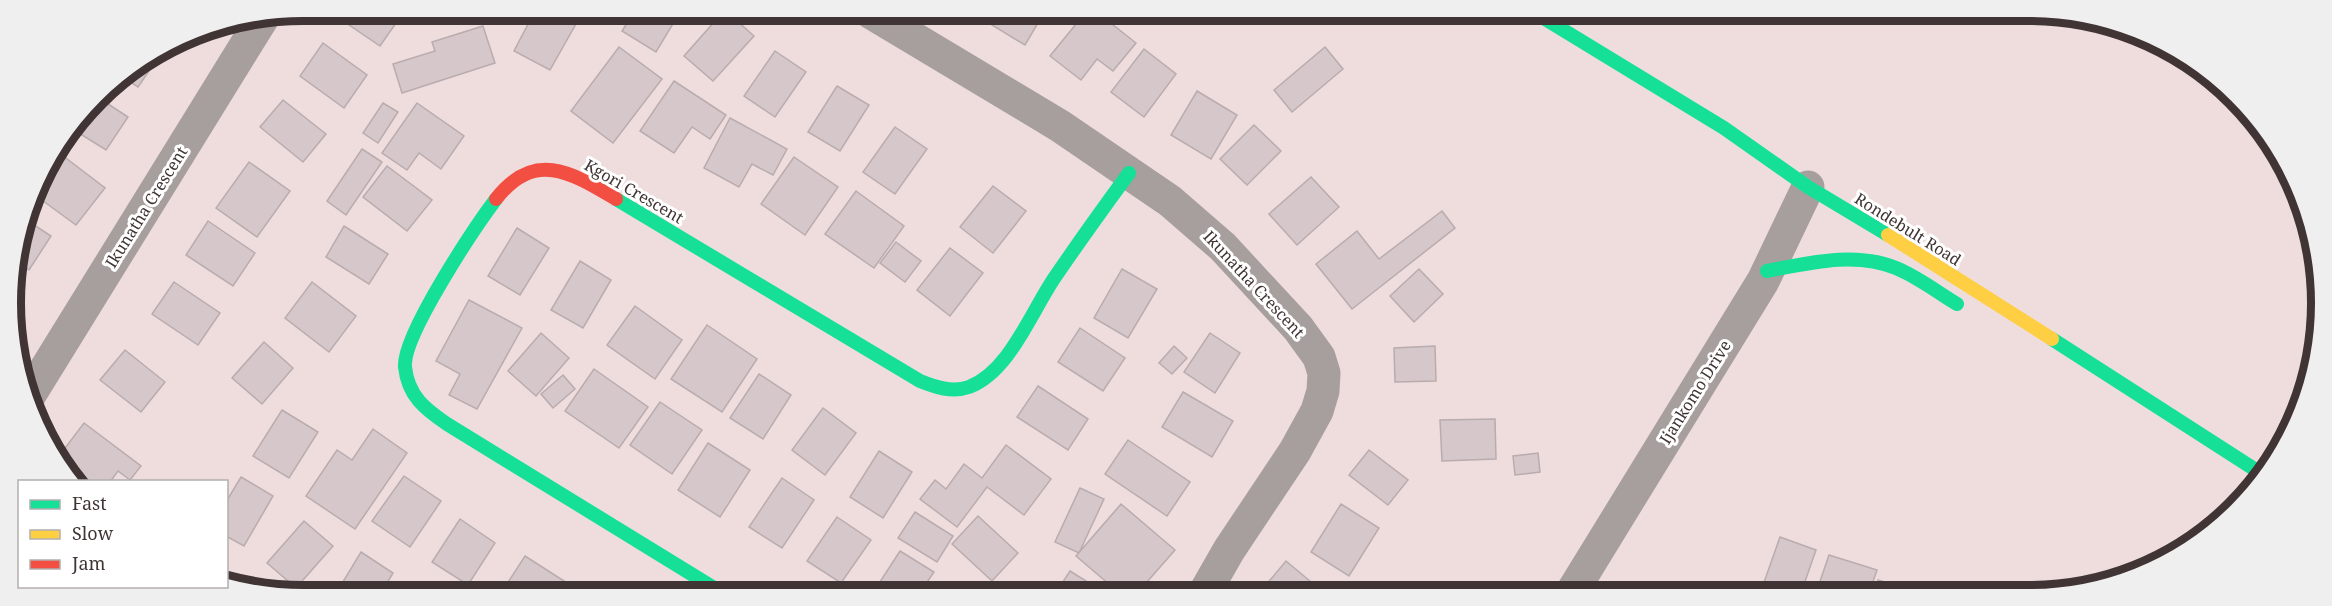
<svg xmlns="http://www.w3.org/2000/svg" width="2332" height="606" viewBox="0 0 2332 606" font-family="'Noto Serif',serif">
  <style>
    .building { fill: #d5c7ca; stroke: #b9acae; stroke-width: 1.5 }
    .lines { fill: none; stroke-linecap: round; stroke-linejoin: round }
    .street { stroke: #a79f9d; stroke-width: 33 }
    .fast { stroke: #16e098; stroke-width: 14 }
    .slow { stroke: #ffcf43; stroke-width: 14 }
    .jam { stroke: #f24e42; stroke-width: 14 }
    .labels { text-anchor: middle; stroke-width: 6; stroke-linejoin: round; paint-order: stroke }
    .street-label { font-size: 16px; fill: #403434; stroke: #fff }
    .rim { fill: none; stroke: #403434; stroke-width: 8 }
  </style>
  <rect width="100%" height="100%" fill="#efddde"/>
  <!-- building -->
  <g class="building">
    <polygon points="335,11 399,11 403,13 380,46 333,14"/>
    <polygon points="535,11 556,11 577,22 550,70 514,51"/>
    <polygon points="634,12 680,12 656,52 622,31"/>
    <polygon points="723,12 727,12 754,36 713,81 684,56"/>
    <polygon points="999,13 1044,13 1025,45 992,25"/>
    <polygon points="1085,13 1098,13 1136,43 1113,71 1097,59 1081,80 1050,56"/>
    <polygon points="483,26 495,63 402,93 393,64 435,51 432,42"/>
    <polygon points="323,43 367,75 344,108 300,76"/>
    <polygon points="619,47 662,79 613,143 571,111"/>
    <polygon points="1325,47 1343,69 1292,112 1274,90"/>
    <polygon points="1144,49 1176,74 1144,117 1111,92"/>
    <polygon points="775,51 806,72 775,117 744,96"/>
    <polygon points="158,53 160,55 138,87 121,76"/>
    <polygon points="674,81 726,115 710,139 692,127 674,153 640,131"/>
    <polygon points="837,86 869,105 840,151 808,132"/>
    <polygon points="1197,91 1237,115 1211,159 1171,135"/>
    <polygon points="99,98 128,117 106,150 74,130"/>
    <polygon points="283,100 326,134 303,162 260,127"/>
    <polygon points="383,103 398,112 378,143 363,133"/>
    <polygon points="417,103 464,136 441,169 419,153 407,170 382,153"/>
    <polygon points="730,118 787,149 773,175 752,164 739,187 704,168"/>
    <polygon points="1254,125 1281,151 1247,185 1220,159"/>
    <polygon points="895,127 927,149 895,194 863,172"/>
    <polygon points="362,149 382,162 346,215 327,201"/>
    <polygon points="58,152 105,188 76,225 35,195 41,174"/>
    <polygon points="794,157 838,187 805,235 761,204"/>
    <polygon points="249,162 290,191 257,237 216,208"/>
    <polygon points="387,166 432,200 407,231 363,197"/>
    <polygon points="1311,177 1339,207 1297,245 1269,214"/>
    <polygon points="993,186 1026,211 993,253 960,227"/>
    <polygon points="856,191 904,226 874,268 825,234"/>
    <polygon points="1442,211 1455,228 1352,309 1316,264 1357,231 1379,259"/>
    <polygon points="28,221 51,236 29,270 17,262"/>
    <polygon points="208,221 255,253 233,286 186,255"/>
    <polygon points="344,226 388,254 369,284 326,257"/>
    <polygon points="517,228 549,248 520,295 488,276"/>
    <polygon points="896,242 921,261 905,282 880,263"/>
    <polygon points="950,248 983,273 950,316 917,290"/>
    <polygon points="580,261 611,280 583,328 551,310"/>
    <polygon points="1122,269 1157,289 1128,338 1094,318"/>
    <polygon points="1419,269 1443,294 1414,322 1390,296"/>
    <polygon points="174,282 220,313 198,345 152,314"/>
    <polygon points="312,282 356,316 329,352 285,318"/>
    <polygon points="469,300 522,328 477,409 449,395 460,374 436,361"/>
    <polygon points="635,306 682,340 655,379 607,345"/>
    <polygon points="707,325 757,359 722,412 671,379"/>
    <polygon points="1080,328 1125,358 1103,391 1058,362"/>
    <polygon points="541,333 569,358 536,396 508,371"/>
    <polygon points="1210,333 1240,353 1215,393 1184,372"/>
    <polygon points="264,342 293,368 262,404 232,378"/>
    <polygon points="1174,346 1187,358 1172,374 1159,363"/>
    <polygon points="1435,346 1436,381 1395,382 1394,348"/>
    <polygon points="125,350 165,382 141,412 100,380"/>
    <polygon points="594,369 648,407 619,448 565,411"/>
    <polygon points="759,374 791,395 763,439 730,418"/>
    <polygon points="563,375 575,389 553,408 541,394"/>
    <polygon points="1038,386 1088,419 1068,450 1017,417"/>
    <polygon points="1183,392 1233,421 1212,457 1162,427"/>
    <polygon points="660,402 702,430 672,474 630,445"/>
    <polygon points="823,408 856,433 825,475 792,450"/>
    <polygon points="282,410 318,432 289,478 253,456"/>
    <polygon points="1495,419 1496,459 1442,461 1440,420"/>
    <polygon points="84,423 141,466 130,480 118,471 110,482 80,482 66,470 59,456"/>
    <polygon points="373,429 407,453 355,529 306,496 337,450 352,460"/>
    <polygon points="1128,440 1190,482 1167,516 1105,474"/>
    <polygon points="708,443 750,470 720,517 678,490"/>
    <polygon points="1006,445 1051,479 1024,515 987,487 957,527 920,499 935,480 946,489 964,464 982,478"/>
    <polygon points="1369,450 1408,480 1388,505 1349,475"/>
    <polygon points="879,451 912,472 883,518 850,497"/>
    <polygon points="1538,453 1540,472 1515,475 1513,456"/>
    <polygon points="404,476 441,501 410,547 372,521"/>
    <polygon points="241,477 273,496 244,546 226,536 226,502"/>
    <polygon points="782,478 814,500 782,548 749,527"/>
    <polygon points="1080,488 1104,499 1079,553 1055,542"/>
    <polygon points="1121,504 1175,550 1139,591 1117,591 1076,556"/>
    <polygon points="1341,504 1379,528 1349,576 1311,552"/>
    <polygon points="915,512 953,536 937,562 898,538"/>
    <polygon points="978,516 1018,553 992,581 952,544"/>
    <polygon points="837,517 871,540 841,583 807,561"/>
    <polygon points="460,519 495,543 468,585 432,562"/>
    <polygon points="304,521 333,546 296,588 267,563"/>
    <polygon points="1780,537 1816,550 1801,593 1774,593 1762,588"/>
    <polygon points="900,551 934,572 921,591 874,591"/>
    <polygon points="361,552 393,573 383,590 338,590"/>
    <polygon points="1829,555 1877,570 1869,593 1816,593"/>
    <polygon points="525,556 578,590 578,591 503,590"/>
    <polygon points="1286,561 1323,592 1260,592"/>
    <polygon points="1070,571 1102,591 1057,591"/>
    <polygon points="1878,580 1916,591 1916,593 1874,593"/>
  </g>
  <g class="lines">
    <!-- street -->
    <g class="street">
      <polyline points="870,12 1060,126 1170,201 1223,247 1298,328 1319,357 1324,373 1323,391 1317,411 1295,451 1229,550 1205,592"/>
      <polyline points="29,396 262,19"/>
      <polyline points="1572,592 1763,281 1808,187"/>
    </g>
    <!-- fast -->
    <g class="fast">
      <polyline points="1537,14 1724,128 1808,187 1888,235"/>
      <path d="M 496,199 C 475,227 402,336 405,367 C 408,396 425,409 447,424 L 719,591"/>
      <path d="M 616,199 L 920,381 C 935,387 952,393 969,387 C 1010,371 1031,312 1055,277 C 1079,242 1104,207 1129,173"/>
      <path d="M 1767,271 C 1809,263 1855,251 1896,268 C 1918,277 1937,292 1957,304"/>
      <polyline points="2052,339 2262,474"/>
    </g>
    <!-- slow -->
    <polyline class="slow" points="1888,235 2052,339"/>
    <!-- jam -->
    <path class="jam" d="M 496,199 C 535,149 572,173 616,199"/>
  </g>
  <g class="labels">
    <!-- street labels -->
    <g class="street-label">
      <text transform="translate(634 191) rotate(30)" y="6">Kgori Crescent</text>
      <text transform="translate(146 207) rotate(-58)" y="6">Ikunatha Crescent</text>
      <text transform="translate(1908 229) rotate(32)" y="6">Rondebult Road</text>
      <text transform="translate(1254 284) rotate(47)" y="6">Ikunatha Crescent</text>
      <text transform="translate(1695 392) rotate(-58)" y="6">Ijankomo Drive</text>
    </g>
  </g>
  <!-- crop -->
  <path d="M0 0H2332V606H0ZM303 21H2029A282 282 0 0 1 2311 303V303A282 282 0 0 1 2029 585H303A282 282 0 0 1 21 303V303A282 282 0 0 1 303 21Z" fill="#f0efef" fill-rule="evenodd"/>
  <path class="rim" d="M303 21H2029A282 282 0 0 1 2311 303V303A282 282 0 0 1 2029 585H303A282 282 0 0 1 21 303V303A282 282 0 0 1 303 21Z"/>
  <!-- legend -->
  <rect x="18" y="480" width="210" height="108" fill="#ffffff" stroke="#b3aeae" stroke-width="1.5"/>
  <rect x="30" y="500" width="30" height="9" fill="#16e098" stroke="#b3aeae" stroke-width="1.5"/>
  <text x="72" y="510" font-size="18" fill="#403434">Fast</text>
  <rect x="30" y="530" width="30" height="9" fill="#ffcf43" stroke="#b3aeae" stroke-width="1.5"/>
  <text x="72" y="540" font-size="18" fill="#403434">Slow</text>
  <rect x="30" y="560" width="30" height="9" fill="#f24e42" stroke="#b3aeae" stroke-width="1.5"/>
  <text x="72" y="570" font-size="18" fill="#403434">Jam</text>
</svg>
